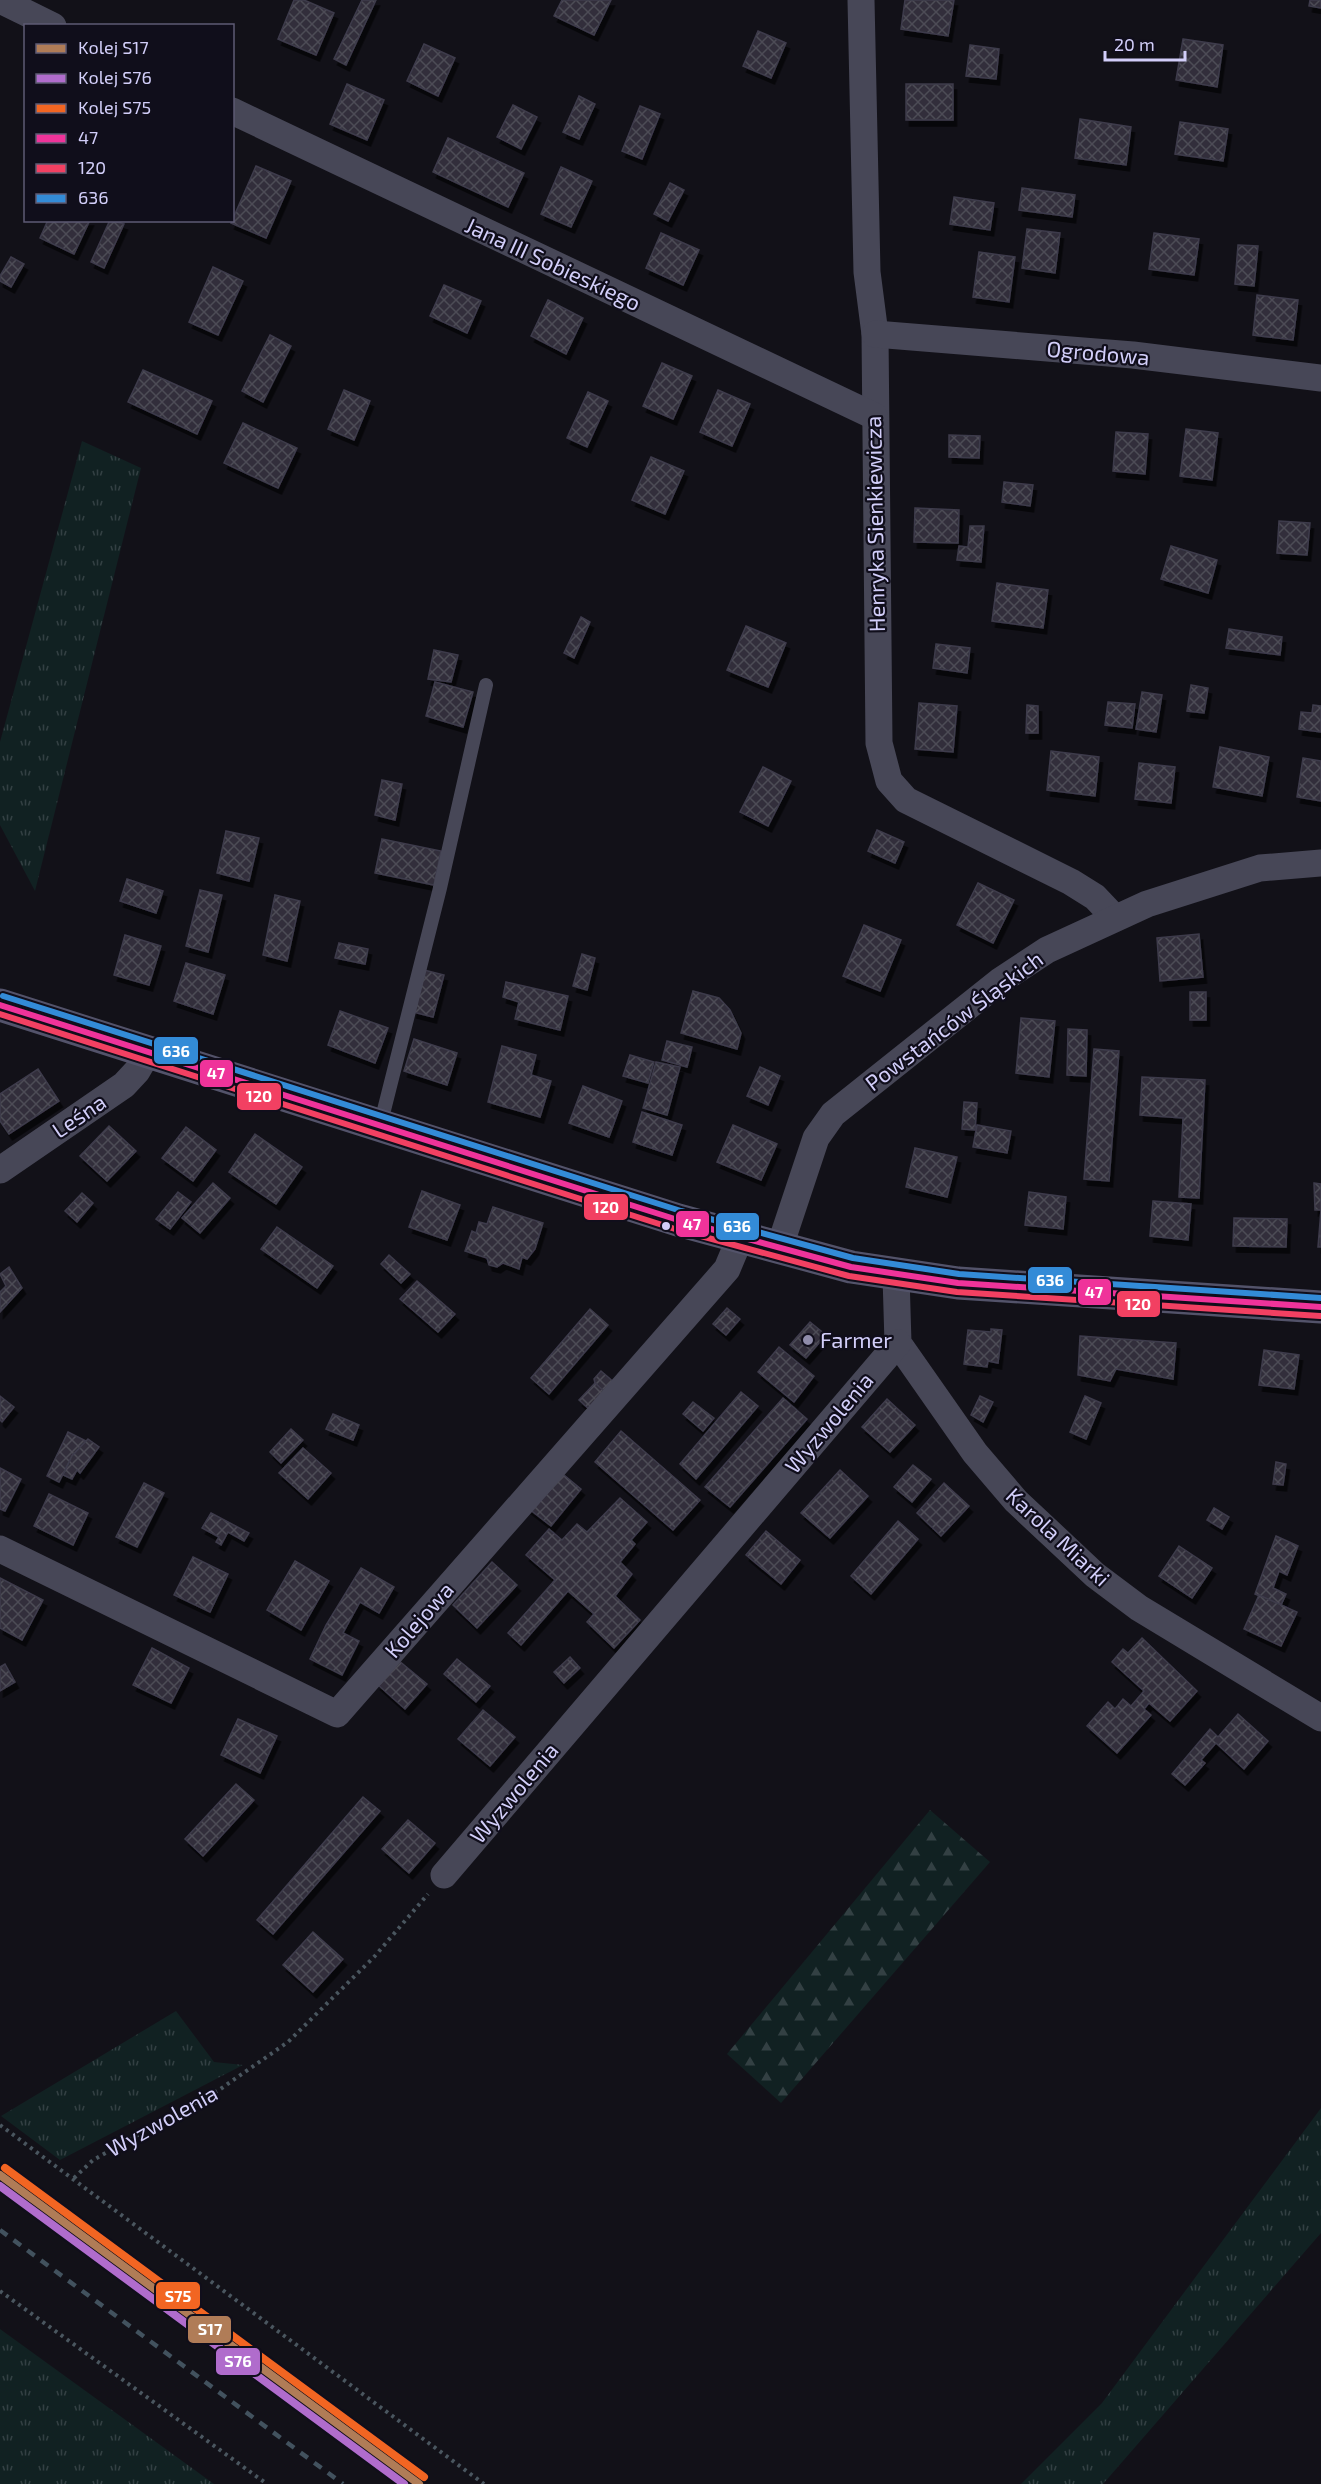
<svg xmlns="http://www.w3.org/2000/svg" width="1321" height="2484" viewBox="0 0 1321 2484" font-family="'Exo 2',sans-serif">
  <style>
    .grass { fill: url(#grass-tufts) }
    .forest { fill: url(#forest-firs) }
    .building { fill: url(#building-cross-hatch); stroke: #3e3b4b; stroke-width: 1.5; filter: url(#shadow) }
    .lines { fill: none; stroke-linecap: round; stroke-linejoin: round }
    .path { stroke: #4a565f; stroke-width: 4; stroke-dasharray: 3 4.5; stroke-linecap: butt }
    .service { stroke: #474757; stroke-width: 14 }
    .minor { stroke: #474757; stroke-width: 27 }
    .secondary { stroke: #53536a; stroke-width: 33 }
    .rail { stroke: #42525e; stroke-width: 4.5; stroke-dasharray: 9 8; stroke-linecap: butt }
    .bus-1-casing { stroke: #100e1b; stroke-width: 10 }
    .bus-2-casing { stroke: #100e1b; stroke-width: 10 }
    .bus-3-casing { stroke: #100e1b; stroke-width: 10 }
    .bus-1 { stroke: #ef339a; stroke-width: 6 }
    .bus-2 { stroke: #f24062; stroke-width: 6 }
    .bus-3 { stroke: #338bd7; stroke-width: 6 }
    .rail-1-casing { stroke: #100e1b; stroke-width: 12 }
    .rail-2-casing { stroke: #100e1b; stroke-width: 12 }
    .rail-3-casing { stroke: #100e1b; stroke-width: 12 }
    .rail-1 { stroke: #b07c57; stroke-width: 8 }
    .rail-2 { stroke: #b06ccc; stroke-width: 8 }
    .rail-3 { stroke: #f26522; stroke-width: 8 }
    .bus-dot { fill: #d2cef9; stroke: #100e1b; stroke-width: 2 }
    .poi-dot { fill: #8f8caa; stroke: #100e1b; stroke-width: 2 }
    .labels { text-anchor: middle; stroke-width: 4.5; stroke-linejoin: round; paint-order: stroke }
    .street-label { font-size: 22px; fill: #d2cef9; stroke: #100e1b }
    .poi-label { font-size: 22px; fill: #d2cef9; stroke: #100e1b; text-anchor: start }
    .line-badge { stroke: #100e1b; stroke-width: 2 }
    .badge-label { font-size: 16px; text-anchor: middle; font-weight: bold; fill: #fff }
  </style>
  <defs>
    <pattern id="grass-tufts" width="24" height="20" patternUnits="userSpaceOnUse" patternTransform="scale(1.5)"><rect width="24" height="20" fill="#112122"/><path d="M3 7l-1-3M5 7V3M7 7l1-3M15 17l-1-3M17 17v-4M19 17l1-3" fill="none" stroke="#334043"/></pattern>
    <pattern id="forest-firs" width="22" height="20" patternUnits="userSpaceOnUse" patternTransform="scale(1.5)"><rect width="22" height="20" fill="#112122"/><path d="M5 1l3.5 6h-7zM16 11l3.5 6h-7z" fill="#334043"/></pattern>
    <pattern id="building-cross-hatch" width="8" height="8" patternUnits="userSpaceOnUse" patternTransform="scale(1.5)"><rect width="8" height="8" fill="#302f3a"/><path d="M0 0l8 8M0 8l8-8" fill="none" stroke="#4d4c57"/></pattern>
    <filter id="shadow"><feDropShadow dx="3.5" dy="6" stdDeviation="0" flood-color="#0009"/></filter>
  </defs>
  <rect width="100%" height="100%" fill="#121118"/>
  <!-- grass -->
  <g class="grass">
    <polygon points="82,441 141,468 35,891 0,825 0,742"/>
    <polygon points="176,2011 214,2062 243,2065 60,2160 1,2116"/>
    <polygon points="1321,2108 1321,2233 1103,2484 1021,2484 1102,2403"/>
    <polygon points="0,2329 214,2484 0,2484"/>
  </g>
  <!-- forest -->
  <polygon class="forest" points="930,1810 990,1862 781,2103 727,2054"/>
  <!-- building -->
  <g class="building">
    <polygon points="294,0 304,0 334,13 316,55 278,39"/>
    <polygon points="362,0 376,0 346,65 334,59"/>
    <polygon points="562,0 611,0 594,35 554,16"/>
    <polygon points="905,0 954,0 948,36 901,29"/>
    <polygon points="1310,0 1321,0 1321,8 1309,6"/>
    <polygon points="758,31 786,43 771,78 743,66"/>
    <polygon points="1183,39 1223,45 1217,87 1176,80"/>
    <polygon points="424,44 455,58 438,96 407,81"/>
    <polygon points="970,45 999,49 996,79 966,76"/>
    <polygon points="347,84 384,100 367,140 330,124"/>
    <rect x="906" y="84" width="47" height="36"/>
    <polygon points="579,96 595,104 579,139 563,132"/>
    <polygon points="513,105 537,117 521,149 497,137"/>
    <polygon points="640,106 660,114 642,159 622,151"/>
    <polygon points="1080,119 1131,127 1126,165 1075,158"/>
    <polygon points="1180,122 1228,129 1223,161 1175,154"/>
    <polygon points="448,138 524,173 508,207 433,172"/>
    <polygon points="256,166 291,181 266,238 231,223"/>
    <polygon points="561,167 592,181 571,227 541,214"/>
    <polygon points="670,183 684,190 668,221 654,214"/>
    <polygon points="1022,188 1075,195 1072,217 1019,210"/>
    <polygon points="954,197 994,203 990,230 950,224"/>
    <polygon points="48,220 90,220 74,254 40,238"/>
    <polygon points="110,220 124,224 104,268 91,262"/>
    <polygon points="1027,229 1060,233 1055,273 1022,268"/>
    <polygon points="661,233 699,250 683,285 646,268"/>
    <polygon points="1154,233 1199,239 1194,275 1149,269"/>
    <polygon points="1238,245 1258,246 1254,286 1235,284"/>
    <polygon points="979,252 1015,257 1009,302 973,297"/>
    <polygon points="11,257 24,264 11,287 0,281 0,276"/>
    <polygon points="213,267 243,281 218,335 189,322"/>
    <polygon points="444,285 481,301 467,333 430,316"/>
    <polygon points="1257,295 1298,300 1293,340 1253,335"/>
    <polygon points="548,300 583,318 566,354 531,336"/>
    <polygon points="270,335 291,346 263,402 242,391"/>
    <polygon points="662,363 692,376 673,419 643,406"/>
    <polygon points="143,370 212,401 197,434 128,402"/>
    <polygon points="344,390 370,401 354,440 328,429"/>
    <polygon points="718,390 750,404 732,446 700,432"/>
    <polygon points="588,392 608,401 587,447 567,438"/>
    <polygon points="243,423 297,448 278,488 224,463"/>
    <polygon points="1186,429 1218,433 1212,480 1180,476"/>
    <polygon points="1116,432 1148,434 1145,474 1113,471"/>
    <polygon points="949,435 980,436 979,458 949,457"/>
    <polygon points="651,457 684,471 665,514 632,500"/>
    <polygon points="1004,482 1033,485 1030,506 1002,502"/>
    <polygon points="915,508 959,510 958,543 914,542"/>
    <polygon points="1279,521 1310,523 1307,555 1277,553"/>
    <polygon points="970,526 984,526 981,562 957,560 959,546 968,547"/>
    <polygon points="1171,546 1217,560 1208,593 1161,579"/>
    <polygon points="997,583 1048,590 1043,628 992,621"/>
    <polygon points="581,617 590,622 574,658 564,653"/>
    <polygon points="746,626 786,643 768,687 727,670"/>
    <polygon points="1229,629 1282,637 1280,655 1226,648"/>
    <polygon points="936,644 970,648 967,673 933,668"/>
    <polygon points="434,650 458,655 451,682 428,679"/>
    <polygon points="435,682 473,692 463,727 426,716"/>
    <polygon points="1191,685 1208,688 1204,713 1187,711"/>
    <polygon points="1142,692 1162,695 1156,732 1136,729"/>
    <polygon points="1108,702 1135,704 1132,728 1105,725"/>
    <polygon points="919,703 957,706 953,752 915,749"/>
    <polygon points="1027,705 1038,706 1038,733 1026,733"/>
    <polygon points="1313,705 1321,706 1321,732 1299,729 1301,712 1312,713"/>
    <polygon points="1220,747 1269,757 1262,796 1213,787"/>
    <polygon points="1051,751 1099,757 1095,796 1047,790"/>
    <polygon points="1303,758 1321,761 1321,801 1297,797"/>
    <polygon points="1139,763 1175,767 1171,803 1135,799"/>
    <polygon points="763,767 791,781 768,826 740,812"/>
    <polygon points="382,780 402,784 395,820 375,815"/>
    <polygon points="877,830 904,842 895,863 868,851"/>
    <polygon points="226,831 259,838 249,881 217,873"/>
    <polygon points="382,839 441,851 434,885 375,873"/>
    <polygon points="127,879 163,891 156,913 120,901"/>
    <polygon points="978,883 1014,900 993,943 957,925"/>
    <polygon points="200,890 222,895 208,952 186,946"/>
    <polygon points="275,895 300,901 287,961 263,955"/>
    <polygon points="864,925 901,940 880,991 843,976"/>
    <polygon points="1199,934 1203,977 1160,981 1157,938"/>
    <polygon points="125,935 161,946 149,985 114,975"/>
    <polygon points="339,943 368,949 365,964 335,958"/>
    <polygon points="582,954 595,958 587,990 573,986"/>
    <polygon points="186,963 225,975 213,1014 174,1001"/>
    <polygon points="424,970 444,975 433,1017 413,1012"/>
    <polygon points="506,982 568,996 560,1030 515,1019 519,1002 503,997"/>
    <polygon points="693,991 719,998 730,1010 741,1033 737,1049 681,1033"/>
    <rect x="1190" y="992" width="16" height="28"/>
    <polygon points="340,1011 388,1028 375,1063 328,1045"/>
    <polygon points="1021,1018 1055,1021 1049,1077 1016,1073"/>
    <polygon points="1068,1029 1087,1030 1086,1076 1067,1075"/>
    <polygon points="414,1039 457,1053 447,1085 404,1071"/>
    <polygon points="667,1041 692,1047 687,1067 662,1060"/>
    <polygon points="502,1046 536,1055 531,1075 551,1081 540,1117 488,1102"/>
    <polygon points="1094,1049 1119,1051 1109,1181 1084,1179"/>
    <polygon points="630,1055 654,1062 648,1083 623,1076"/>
    <polygon points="656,1062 680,1067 667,1115 643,1108"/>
    <polygon points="760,1067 780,1076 768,1105 747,1096"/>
    <polygon points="38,1069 59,1101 9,1134 0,1121 0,1094"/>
    <polygon points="1142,1077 1205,1080 1199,1198 1179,1197 1183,1118 1140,1115"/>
    <polygon points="583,1086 622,1101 609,1137 569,1123"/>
    <polygon points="964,1102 977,1103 975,1130 962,1129"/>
    <polygon points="642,1112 682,1125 672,1155 633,1142"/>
    <polygon points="733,1125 777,1144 761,1180 717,1162"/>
    <polygon points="977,1125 1011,1131 1007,1153 973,1147"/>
    <polygon points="109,1126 136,1151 107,1181 80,1156"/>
    <polygon points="186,1127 216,1150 193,1181 162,1158"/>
    <polygon points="255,1134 302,1167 276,1204 229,1172"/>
    <polygon points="915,1148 957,1157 947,1197 906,1187"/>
    <polygon points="213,1183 230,1198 200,1233 182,1218"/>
    <polygon points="1314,1183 1321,1184 1321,1247 1318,1247 1321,1210 1315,1210"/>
    <polygon points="422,1191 460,1205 447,1240 409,1227"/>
    <polygon points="178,1192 191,1202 170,1229 156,1219"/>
    <polygon points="1029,1192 1066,1197 1063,1229 1025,1225"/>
    <polygon points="82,1193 93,1203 77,1222 65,1211"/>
    <polygon points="1153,1201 1191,1204 1188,1240 1150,1236"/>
    <polygon points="493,1207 543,1223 535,1249 527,1259 522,1257 519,1269 503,1263 497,1267 489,1265 487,1258 465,1251 472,1231 476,1233 479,1222 487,1224"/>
    <polygon points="1234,1218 1287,1219 1286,1247 1233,1246"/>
    <polygon points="277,1227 333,1266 317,1288 261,1249"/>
    <polygon points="389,1255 410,1274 401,1283 381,1264"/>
    <polygon points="9,1267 22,1288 0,1312 0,1292 6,1286 0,1274"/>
    <polygon points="417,1281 455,1314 438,1332 400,1299"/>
    <polygon points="727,1308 740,1319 726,1335 713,1324"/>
    <polygon points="590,1309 608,1325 549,1394 531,1378"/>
    <polygon points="810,1322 826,1335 806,1358 790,1345"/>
    <polygon points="991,1329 1002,1330 998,1363 988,1361 987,1367 964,1364 968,1330 991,1332"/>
    <polygon points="1080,1336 1176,1343 1173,1379 1116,1369 1110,1381 1078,1375"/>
    <polygon points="779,1347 814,1376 794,1402 758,1372"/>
    <polygon points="1264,1350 1299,1355 1294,1389 1259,1385"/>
    <polygon points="601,1371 615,1383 606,1393 595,1383 594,1379"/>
    <polygon points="595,1383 606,1393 591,1411 579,1400"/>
    <polygon points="741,1392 758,1406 696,1479 680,1464"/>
    <polygon points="0,1396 14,1407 2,1422 0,1420"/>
    <polygon points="980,1396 993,1402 983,1422 971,1415"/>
    <polygon points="1085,1396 1101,1403 1086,1439 1070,1432"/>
    <polygon points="783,1398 807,1419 730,1507 705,1487"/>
    <polygon points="887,1399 915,1425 890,1452 862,1427"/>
    <polygon points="693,1402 714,1418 703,1431 683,1414"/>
    <polygon points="333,1414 359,1425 353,1440 326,1429"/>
    <polygon points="291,1429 303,1440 281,1463 270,1452"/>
    <polygon points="621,1431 700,1500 673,1530 595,1462"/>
    <polygon points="68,1432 86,1441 72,1456 59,1482 47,1476"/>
    <polygon points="88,1439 99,1447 80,1473 77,1470 72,1479 63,1475 72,1456"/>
    <polygon points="303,1448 331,1473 308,1499 279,1473"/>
    <polygon points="1276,1462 1286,1464 1283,1485 1273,1484"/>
    <polygon points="913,1465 931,1479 912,1502 894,1487"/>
    <polygon points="0,1468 21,1479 5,1511 0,1509"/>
    <polygon points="558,1470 581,1489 551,1526 528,1508"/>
    <polygon points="840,1470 868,1496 830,1538 801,1513"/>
    <polygon points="144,1483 164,1493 137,1547 116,1537"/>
    <polygon points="944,1483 969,1506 941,1536 917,1513"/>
    <polygon points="49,1494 88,1513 73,1545 34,1526"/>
    <polygon points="620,1498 647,1522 631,1540 635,1544 620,1562 632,1574 615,1596 640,1620 614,1648 587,1622 594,1614 568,1591 521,1645 508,1633 555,1580 526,1555 549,1529 562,1540 577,1524 587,1532"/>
    <polygon points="1214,1508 1229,1517 1222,1529 1207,1520"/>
    <polygon points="211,1513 249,1533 244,1541 228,1532 221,1545 216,1542 219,1537 202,1528"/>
    <polygon points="898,1521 918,1539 871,1594 851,1576"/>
    <polygon points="766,1531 800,1560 781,1584 746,1555"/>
    <polygon points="1276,1536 1298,1546 1287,1575 1279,1571 1273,1588 1286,1594 1281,1605 1255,1594"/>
    <polygon points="1179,1546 1212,1568 1192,1598 1159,1576"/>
    <polygon points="193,1557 228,1574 210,1612 174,1595"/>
    <polygon points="295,1561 329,1581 301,1630 267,1610"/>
    <polygon points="492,1562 517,1585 477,1628 453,1605"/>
    <polygon points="361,1568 394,1587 379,1613 360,1602 343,1633 359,1641 342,1675 310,1659 326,1625"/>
    <polygon points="0,1578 43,1600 22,1640 0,1628"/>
    <polygon points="1259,1595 1297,1612 1281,1646 1244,1629"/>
    <polygon points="1142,1638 1197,1691 1170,1721 1149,1703 1144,1709 1151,1715 1117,1753 1087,1726 1108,1702 1115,1709 1123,1699 1131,1706 1144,1691 1112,1662 1123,1649 1128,1653"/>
    <polygon points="152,1648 189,1668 171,1703 133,1685"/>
    <polygon points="570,1657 580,1668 564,1683 554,1672"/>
    <polygon points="457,1659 490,1686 476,1702 444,1674"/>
    <polygon points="398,1660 427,1684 405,1709 377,1684"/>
    <polygon points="5,1664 15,1682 0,1691 0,1667"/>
    <polygon points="483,1710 515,1737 490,1766 458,1739"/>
    <polygon points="1238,1714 1268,1741 1244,1769 1216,1743 1201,1760 1205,1763 1185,1785 1172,1774 1210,1729 1218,1737"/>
    <polygon points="238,1719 277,1736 260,1773 221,1755"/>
    <polygon points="236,1784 254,1800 203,1856 185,1839"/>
    <polygon points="363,1797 380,1811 273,1934 257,1920"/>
    <polygon points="408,1820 435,1843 409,1873 382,1849"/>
    <polygon points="313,1932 343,1959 313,1992 283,1965"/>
  </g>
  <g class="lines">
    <!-- path -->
    <g class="path">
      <polyline points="0,2125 484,2484"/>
      <polyline points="74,2178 93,2160 219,2090 288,2042 374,1957 428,1894"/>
      <polyline points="0,2291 267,2484"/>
    </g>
    <!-- service -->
    <polyline class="service" points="380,1126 440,888 486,685"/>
    <!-- minor -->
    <g class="minor">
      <polyline points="0,0 53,26"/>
      <polyline points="861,0 867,272 875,334 879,743 889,781 906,800 1071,882 1095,897 1114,917"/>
      <polyline points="232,111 874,416"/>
      <polyline points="875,334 1133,355 1321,378"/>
      <polyline points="0,1170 124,1085 137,1071 148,1052"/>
      <polyline points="779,1249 816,1138 833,1114 1000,981 1047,950 1147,904 1260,868 1321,863"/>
      <polyline points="896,1276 898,1343 975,1453 1016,1501 1095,1575 1139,1608 1321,1718"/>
      <polyline points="0,1549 337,1714 727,1269 740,1238"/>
      <polyline points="444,1875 898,1343"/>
    </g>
    <!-- secondary -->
    <polyline class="secondary" points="0,1005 678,1220 851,1267 958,1283 1321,1307"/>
    <!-- rail -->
    <polyline class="rail" points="0,2230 343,2484"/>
    <defs>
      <polyline id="bus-1" points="0,1005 678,1220 851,1267 958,1283 1321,1307"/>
      <polyline id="bus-2" points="0,1014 675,1229 849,1276 957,1292 1320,1316"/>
      <polyline id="bus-3" points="3,996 681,1211 853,1258 959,1274 1321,1298"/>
    </defs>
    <!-- bus-1 casing -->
    <use href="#bus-1" class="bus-1-casing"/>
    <!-- bus-2 casing -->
    <use href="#bus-2" class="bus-2-casing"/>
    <!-- bus-3 casing -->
    <use href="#bus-3" class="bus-3-casing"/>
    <!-- bus-1 -->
    <use href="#bus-1" class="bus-1"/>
    <!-- bus-2 -->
    <use href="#bus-2" class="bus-2"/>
    <!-- bus-3 -->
    <use href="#bus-3" class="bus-3"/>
    <defs>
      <polyline id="rail-1" points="0,2175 419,2484"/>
      <polyline id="rail-2" points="0,2186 404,2484"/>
      <polyline id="rail-3" points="5,2168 424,2477"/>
    </defs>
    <!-- rail-1 casing -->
    <use href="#rail-1" class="rail-1-casing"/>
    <!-- rail-2 casing -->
    <use href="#rail-2" class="rail-2-casing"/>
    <!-- rail-3 casing -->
    <use href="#rail-3" class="rail-3-casing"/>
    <!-- rail-1 -->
    <use href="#rail-1" class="rail-1"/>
    <!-- rail-2 -->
    <use href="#rail-2" class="rail-2"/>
    <!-- rail-3 -->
    <use href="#rail-3" class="rail-3"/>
  </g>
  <!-- markers -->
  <circle class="bus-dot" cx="666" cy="1226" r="5"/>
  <circle class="poi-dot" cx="808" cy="1340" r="6"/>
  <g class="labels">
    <!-- street labels -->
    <g class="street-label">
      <text transform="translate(553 264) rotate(25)" y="8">Jana III Sobieskiego</text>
      <text transform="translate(1098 353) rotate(5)" y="8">Ogrodowa</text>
      <text transform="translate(875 524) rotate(-91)" y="8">Henryka Sienkiewicza</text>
      <text transform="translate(954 1021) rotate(-37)" y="8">Powstańców Śląskich</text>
      <text transform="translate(79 1116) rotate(-34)" y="8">Leśna</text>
      <text transform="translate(829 1423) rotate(-50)" y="8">Wyzwolenia</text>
      <text transform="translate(1058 1537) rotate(43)" y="8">Karola Miarki</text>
      <text transform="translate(419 1620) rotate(-49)" y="8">Kolejowa</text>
      <text transform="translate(514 1793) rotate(-50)" y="8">Wyzwolenia</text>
      <text transform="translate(162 2121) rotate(-29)" y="8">Wyzwolenia</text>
    </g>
    <!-- poi labels -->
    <g class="poi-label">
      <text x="820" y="1348">Farmer</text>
    </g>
  </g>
  <g class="line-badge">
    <rect x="153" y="1036" width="46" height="29" rx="6" fill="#338bd7"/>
    <rect x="199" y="1059" width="35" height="29" rx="6" fill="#ef339a"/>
    <rect x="236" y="1082" width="46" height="29" rx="6" fill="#f24062"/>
    <rect x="583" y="1193" width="46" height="28" rx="6" fill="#f24062"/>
    <rect x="675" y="1210" width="35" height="28" rx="6" fill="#ef339a"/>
    <rect x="715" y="1212" width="45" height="29" rx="6" fill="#338bd7"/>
    <rect x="1027" y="1266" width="46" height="28" rx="6" fill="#338bd7"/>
    <rect x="1077" y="1278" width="35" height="28" rx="6" fill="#ef339a"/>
    <rect x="1116" y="1290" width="45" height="28" rx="6" fill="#f24062"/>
    <rect x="155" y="2281" width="46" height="29" rx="6" fill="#f26522"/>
    <rect x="187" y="2315" width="45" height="29" rx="6" fill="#b07c57"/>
    <rect x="215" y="2347" width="46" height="29" rx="6" fill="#b06ccc"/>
  </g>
  <g class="badge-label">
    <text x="176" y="1057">636</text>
    <text x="216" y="1079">47</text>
    <text x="259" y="1102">120</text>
    <text x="606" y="1213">120</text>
    <text x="692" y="1230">47</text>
    <text x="737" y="1232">636</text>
    <text x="1050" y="1286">636</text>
    <text x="1094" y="1298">47</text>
    <text x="1138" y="1310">120</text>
    <text x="178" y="2302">S75</text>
    <text x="210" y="2335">S17</text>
    <text x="238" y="2367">S76</text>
  </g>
  <!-- legend -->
  <rect x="24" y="24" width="210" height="198" fill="#100e1b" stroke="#5e5b74" stroke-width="1.5"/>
  <rect x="36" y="44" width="30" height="9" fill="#b07c57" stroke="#5e5b74" stroke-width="1.5"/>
  <text x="78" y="54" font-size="18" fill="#d2cef9">Kolej S17</text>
  <rect x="36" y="74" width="30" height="9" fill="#b06ccc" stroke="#5e5b74" stroke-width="1.5"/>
  <text x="78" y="84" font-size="18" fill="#d2cef9">Kolej S76</text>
  <rect x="36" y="104" width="30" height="9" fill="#f26522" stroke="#5e5b74" stroke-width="1.5"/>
  <text x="78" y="114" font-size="18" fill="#d2cef9">Kolej S75</text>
  <rect x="36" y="134" width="30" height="9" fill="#ef339a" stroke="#5e5b74" stroke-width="1.5"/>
  <text x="78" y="144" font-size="18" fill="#d2cef9">47</text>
  <rect x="36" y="164" width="30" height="9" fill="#f24062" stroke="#5e5b74" stroke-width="1.5"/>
  <text x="78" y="174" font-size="18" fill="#d2cef9">120</text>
  <rect x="36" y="194" width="30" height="9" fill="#338bd7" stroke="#5e5b74" stroke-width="1.5"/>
  <text x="78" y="204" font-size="18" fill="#d2cef9">636</text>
  <!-- scale -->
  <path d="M1105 51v9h80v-9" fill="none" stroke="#d2cef9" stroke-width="3"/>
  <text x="1114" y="51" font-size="18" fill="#d2cef9" stroke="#100e1b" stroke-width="4.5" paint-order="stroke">20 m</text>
</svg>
